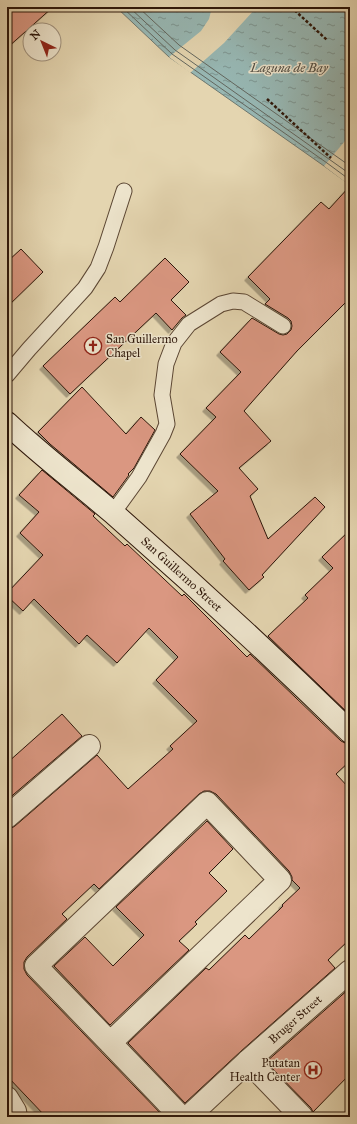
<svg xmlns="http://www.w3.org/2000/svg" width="357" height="1124" viewBox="0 0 357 1124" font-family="'IM FELL Great Primer',serif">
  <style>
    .water { fill: url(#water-ripples); stroke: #6d776f }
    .pier { fill: #e4d5b0 }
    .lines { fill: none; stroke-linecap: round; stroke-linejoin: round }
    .shore { stroke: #62665e; stroke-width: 1 }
    .building { fill: #da9781; stroke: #2d1609; filter: url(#shadow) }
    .service-casing { stroke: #5b4633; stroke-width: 17 }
    .minor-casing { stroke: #5b4633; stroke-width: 24 }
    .tertiary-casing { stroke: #5b4633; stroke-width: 24 }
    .secondary-casing { stroke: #2d1609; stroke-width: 24 }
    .path { stroke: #2d1609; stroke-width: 2.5; stroke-dasharray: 3 2; stroke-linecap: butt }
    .service { stroke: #ede4cc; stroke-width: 15 }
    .minor { stroke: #ede4cc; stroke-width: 22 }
    .tertiary { stroke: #ede4cc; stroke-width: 22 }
    .secondary { stroke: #ede4cc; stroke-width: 22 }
    .labels { text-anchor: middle; stroke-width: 3; stroke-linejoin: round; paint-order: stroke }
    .poi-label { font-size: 12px; fill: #2d1609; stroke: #ede4cc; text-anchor: start }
    .street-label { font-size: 12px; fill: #2d1609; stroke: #ede4cc }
    .water-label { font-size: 13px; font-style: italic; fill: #524e44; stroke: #ede4cc }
  </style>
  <defs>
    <pattern id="water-ripples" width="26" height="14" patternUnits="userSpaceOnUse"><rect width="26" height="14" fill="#97b7b3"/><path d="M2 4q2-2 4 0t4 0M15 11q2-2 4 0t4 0" fill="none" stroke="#7c9490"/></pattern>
    <filter id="shadow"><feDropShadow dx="-3.5" dy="3.5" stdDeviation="0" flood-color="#0004"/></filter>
  </defs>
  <rect width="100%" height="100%" fill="#e4d5b0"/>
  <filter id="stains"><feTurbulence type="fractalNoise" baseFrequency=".005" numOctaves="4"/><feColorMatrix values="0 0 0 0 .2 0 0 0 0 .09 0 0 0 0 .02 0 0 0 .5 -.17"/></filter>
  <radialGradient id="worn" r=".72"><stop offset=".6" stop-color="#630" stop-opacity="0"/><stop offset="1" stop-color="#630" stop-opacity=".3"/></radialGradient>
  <!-- water -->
  <polygon class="water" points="116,7 350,7 350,185 324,166 169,57"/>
  <!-- pier -->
  <g class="pier">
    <polygon points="212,7 257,7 224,43 190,73 169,57 201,31 209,19"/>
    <polygon points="350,135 350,177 345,182 324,166"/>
  </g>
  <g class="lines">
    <!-- shore -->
    <g class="shore">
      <polyline points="122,7 172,54 327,163 350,180"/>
      <polyline points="129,7 175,50 350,174"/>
      <polyline points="138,7 179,45 350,166"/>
    </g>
  </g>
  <!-- building -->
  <g class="building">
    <polygon points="7,7 53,7 7,48"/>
    <polygon points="350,186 350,298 297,351 244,411 271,441 239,468 258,489 250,496 268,539 315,497 325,507 262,575 264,577 249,590 223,561 225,559 190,514 218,491 180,454 216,417 206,408 241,372 220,352 252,318 279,334 283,335 287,334 291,330 292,326 291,321 288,318 265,304 270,299 248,277 321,202 329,209"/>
    <polygon points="21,249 43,272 7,307 7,262"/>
    <polygon points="165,258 189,282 171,300 186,315 182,318 172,330 156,313 70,394 43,366 115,297 120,302"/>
    <polygon points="82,387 126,434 141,417 155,430 134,468 128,474 129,475 113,497 50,444 38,432"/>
    <polygon points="42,470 95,514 93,516 125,546 127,544 182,596 184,594 247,657 250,654 341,741 347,744 350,744 350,761 336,774 350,789 350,939 328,960 335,968 240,1052 185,1103 128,1043 206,968 209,970 245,935 249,939 283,906 282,905 300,888 292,880 292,877 289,871 216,794 210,791 204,791 199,794 99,889 94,884 62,914 67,919 27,957 24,962 24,969 27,975 164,1117 46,1117 7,1076 7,829 10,829 15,826 97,755 128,789 173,749 170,746 197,721 156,680 178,657 149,628 117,663 87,635 79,644 34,599 23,611 7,596 7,593 43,555 20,533 39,512 19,495"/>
    <polygon points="350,530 350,715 268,636 308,598 305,595 333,568 322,557"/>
    <polygon points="62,714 82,736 7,800 7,763"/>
    <polygon points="207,821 233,849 209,873 227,891 195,922 197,924 179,941 189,950 110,1025 54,966 85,937 113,966 144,935 116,907"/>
    <polygon points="350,988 350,1074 313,1112 311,1108 266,1062"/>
  </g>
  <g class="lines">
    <defs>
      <g id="service">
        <polyline points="7,375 29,349 85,288 98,268 106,247 124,191"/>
        <polyline points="113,513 139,477 163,434 167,424 162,395 166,364 174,343 189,324 221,304 233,301 244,302 283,326"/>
      </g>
      <g id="minor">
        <polyline points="7,817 89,746"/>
        <path d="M 110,1043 L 280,880 L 207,803 L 36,966 C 84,1016 133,1066 181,1117"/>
        <polyline points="248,1061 302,1117"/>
        <polyline points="7,1098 15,1111 16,1117"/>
      </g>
      <g id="tertiary">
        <path id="s1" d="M 188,1117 L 248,1061 L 350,971"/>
      </g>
      <g id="secondary">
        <path id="s2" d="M 7,423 C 41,455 78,483 113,513 C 194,584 273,657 350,732"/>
      </g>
    </defs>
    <!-- service casing -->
    <use href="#service" class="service-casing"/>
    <!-- minor casing -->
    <use href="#minor" class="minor-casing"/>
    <!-- tertiary casing -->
    <use href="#tertiary" class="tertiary-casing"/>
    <!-- secondary casing -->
    <use href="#secondary" class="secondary-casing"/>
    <!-- path -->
    <g class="path">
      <polyline points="291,7 327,40"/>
      <polyline points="267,99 331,158"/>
    </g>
    <!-- service -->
    <use href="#service" class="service"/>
    <!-- minor -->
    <use href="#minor" class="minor"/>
    <!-- tertiary -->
    <use href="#tertiary" class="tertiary"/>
    <!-- secondary -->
    <use href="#secondary" class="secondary"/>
  </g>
  <!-- icons -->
  <defs>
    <symbol id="church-ring" viewBox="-11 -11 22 22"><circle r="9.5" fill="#ede4cc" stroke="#8f2418" stroke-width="1.5"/><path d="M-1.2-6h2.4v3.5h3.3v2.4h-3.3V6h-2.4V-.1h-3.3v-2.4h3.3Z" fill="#8f2418"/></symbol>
    <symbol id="hospital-ring" viewBox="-11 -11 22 22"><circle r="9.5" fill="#ede4cc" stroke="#8f2418" stroke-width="1.5"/><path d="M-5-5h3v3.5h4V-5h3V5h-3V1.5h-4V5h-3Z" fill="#8f2418"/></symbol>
  </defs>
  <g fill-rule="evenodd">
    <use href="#church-ring" x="83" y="336" width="20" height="20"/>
    <use href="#hospital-ring" x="303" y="1060" width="20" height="20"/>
  </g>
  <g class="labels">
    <!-- poi labels -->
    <g class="poi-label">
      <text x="106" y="343">San Guillermo<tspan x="106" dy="14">Chapel</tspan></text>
      <text x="300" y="1067" text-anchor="end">Putatan<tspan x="300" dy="14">Health Center</tspan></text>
    </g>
    <!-- street labels -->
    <g class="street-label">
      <text dy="4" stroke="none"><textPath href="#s2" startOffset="231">San Guillermo Street</textPath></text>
      <text dy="4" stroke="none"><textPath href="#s1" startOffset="145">Bruger Street</textPath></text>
    </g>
    <!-- water labels -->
    <g class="water-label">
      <text x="289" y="72">Laguna de Bay</text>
    </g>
  </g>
  <!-- margin -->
  <rect width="357" height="1124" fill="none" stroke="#e4d5b0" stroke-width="24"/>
  <rect x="8" y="8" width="341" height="1108" fill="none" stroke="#2d1609" stroke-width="2"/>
  <rect x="12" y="12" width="333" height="1100" fill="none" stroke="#2d1609"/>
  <!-- north arrow -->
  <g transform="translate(42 42) rotate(317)"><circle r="19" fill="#ede4cc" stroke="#a0927e"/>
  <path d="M0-3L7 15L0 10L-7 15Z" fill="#8f2418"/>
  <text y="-6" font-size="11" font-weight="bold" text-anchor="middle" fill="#2d1609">N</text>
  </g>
  <rect width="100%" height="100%" filter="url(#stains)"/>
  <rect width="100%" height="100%" fill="url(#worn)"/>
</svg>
